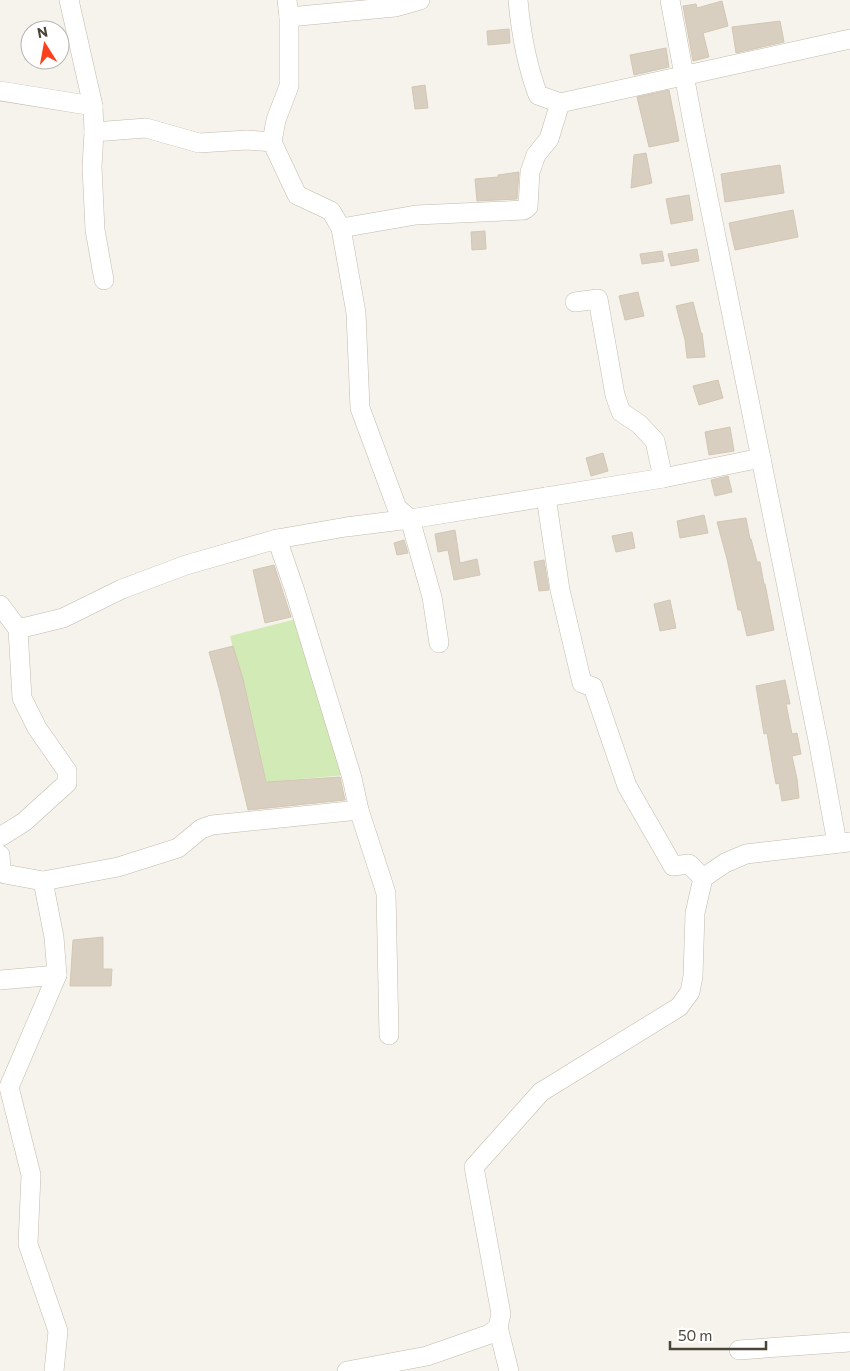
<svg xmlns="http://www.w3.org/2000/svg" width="850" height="1371" viewBox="0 0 850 1371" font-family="Commissioner,sans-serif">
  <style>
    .green { fill: #d2eab5 }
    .building { fill: #d8cfc1; stroke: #d3c7b4 }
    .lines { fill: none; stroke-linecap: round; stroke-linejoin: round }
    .minor-casing { stroke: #c2bbae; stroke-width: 20 }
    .minor { stroke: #fff; stroke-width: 19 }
  </style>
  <rect width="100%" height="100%" fill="#f6f3ec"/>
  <!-- green -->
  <polygon class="green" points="300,618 347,775 266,782 230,636"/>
  <!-- building -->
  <g class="building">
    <polygon points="722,1 728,26 703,33 709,57 693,61 683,6 696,4 697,8"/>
    <polygon points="780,21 784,42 736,53 732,27"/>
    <polygon points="509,29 510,43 488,45 487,31"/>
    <polygon points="666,48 669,67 634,75 630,55"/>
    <polygon points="425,85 428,108 415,109 412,87"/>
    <polygon points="669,90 679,141 649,147 637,97"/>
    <polygon points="646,153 652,183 631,188 634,155"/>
    <polygon points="780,165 784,193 725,202 721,174"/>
    <polygon points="519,172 517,199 477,201 475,179 498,177 498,175"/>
    <polygon points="689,195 693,220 671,224 666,199"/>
    <polygon points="793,210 798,237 735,250 729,223"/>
    <polygon points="485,231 486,249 472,250 471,232"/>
    <polygon points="697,249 699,261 671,266 668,254"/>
    <polygon points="662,251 664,261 642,264 640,254"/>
    <polygon points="638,292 644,316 625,320 619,296"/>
    <polygon points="693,302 701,333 702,333 705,357 687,358 685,340 676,306"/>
    <polygon points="718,380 723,398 699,405 693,386"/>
    <polygon points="730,427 734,451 709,455 705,432"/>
    <polygon points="603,453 608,471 591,476 586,458"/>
    <polygon points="728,476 732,492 715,496 711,480"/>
    <polygon points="704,515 708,533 680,538 677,521"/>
    <polygon points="746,518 750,539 751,539 757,562 760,562 764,584 765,584 774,630 747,636 741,610 738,610 727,559 717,522"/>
    <polygon points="455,530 460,563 477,559 480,575 454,580 448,550 438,552 435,534"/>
    <polygon points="632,532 635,548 616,552 612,536"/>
    <polygon points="404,540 408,553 397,555 394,543"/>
    <polygon points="544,560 549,590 539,591 534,562"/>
    <polygon points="274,565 291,617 265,623 253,570"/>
    <polygon points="670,600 676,628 660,631 654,604"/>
    <polygon points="233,646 243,679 266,782 340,777 345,800 248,810 219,688 209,652"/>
    <polygon points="785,680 790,704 786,704 792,734 797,733 801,754 792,756 797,779 799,798 782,801 779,783 776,784 773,768 767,733 764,734 756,686"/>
    <polygon points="103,937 103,969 112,969 111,986 70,986 73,940"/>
  </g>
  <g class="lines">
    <defs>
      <g id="minor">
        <polyline points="69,0 93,106 94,132 92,167 95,230 104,280"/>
        <path d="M 518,0 C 521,34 526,63 538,95 L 560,103 L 850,39"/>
        <polyline points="670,0 693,123 819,745 837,843"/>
        <polyline points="289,17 395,7 420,0"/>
        <polyline points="0,91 93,106"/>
        <polyline points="94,132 146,128 199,143 247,140 272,142 297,195 331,211 341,228"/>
        <polyline points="272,142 276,120 289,86 289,17 287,0"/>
        <polyline points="575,302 598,299 615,395 621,412 639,424 655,441 663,478"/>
        <polyline points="546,497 560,590 582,683 593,687 627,786 673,866 689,864 703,878"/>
        <polyline points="277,539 295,591 352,778 359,810 386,893 389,1035"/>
        <polyline points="0,605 18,629 22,698 37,728 67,771 67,783 24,822 0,837"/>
        <polyline points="18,629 63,618 122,589 186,565 277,539 346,527 410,519 663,478 761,458"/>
        <polyline points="439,643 432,597 410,519 397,508 360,408 356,313 341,228 416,215 524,210 528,207 530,172 536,155 549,139 560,103"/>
        <polyline points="0,855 1,869 5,874 43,881 54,937 57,975 9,1087 31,1175 28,1244 58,1331 54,1371"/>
        <polyline points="43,881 118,867 178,848 201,829 212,825 359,810"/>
        <polyline points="0,980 57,975"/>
        <polyline points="498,1327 509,1371"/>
        <polyline points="739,1350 850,1342"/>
        <polyline points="347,1371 427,1356 490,1334 498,1327 501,1314 474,1167 541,1092 679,1007 690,992 693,976 695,913 703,878 725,863 746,854 850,842"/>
      </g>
    </defs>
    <!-- minor casing -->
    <use href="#minor" class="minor-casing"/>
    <!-- minor -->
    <use href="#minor" class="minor"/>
  </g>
  <!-- north arrow -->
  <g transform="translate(45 45) rotate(349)"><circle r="24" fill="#ffffff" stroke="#b7b4b0"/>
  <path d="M0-4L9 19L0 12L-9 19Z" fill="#fc3f1d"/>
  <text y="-8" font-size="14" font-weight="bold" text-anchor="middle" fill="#4b4439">N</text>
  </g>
  <!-- scale -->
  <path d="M670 1341v8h96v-8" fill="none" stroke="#4b4439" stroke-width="2.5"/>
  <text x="678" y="1341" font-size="15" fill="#4b4439" stroke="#ffffff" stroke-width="4" paint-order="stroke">50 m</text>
</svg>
